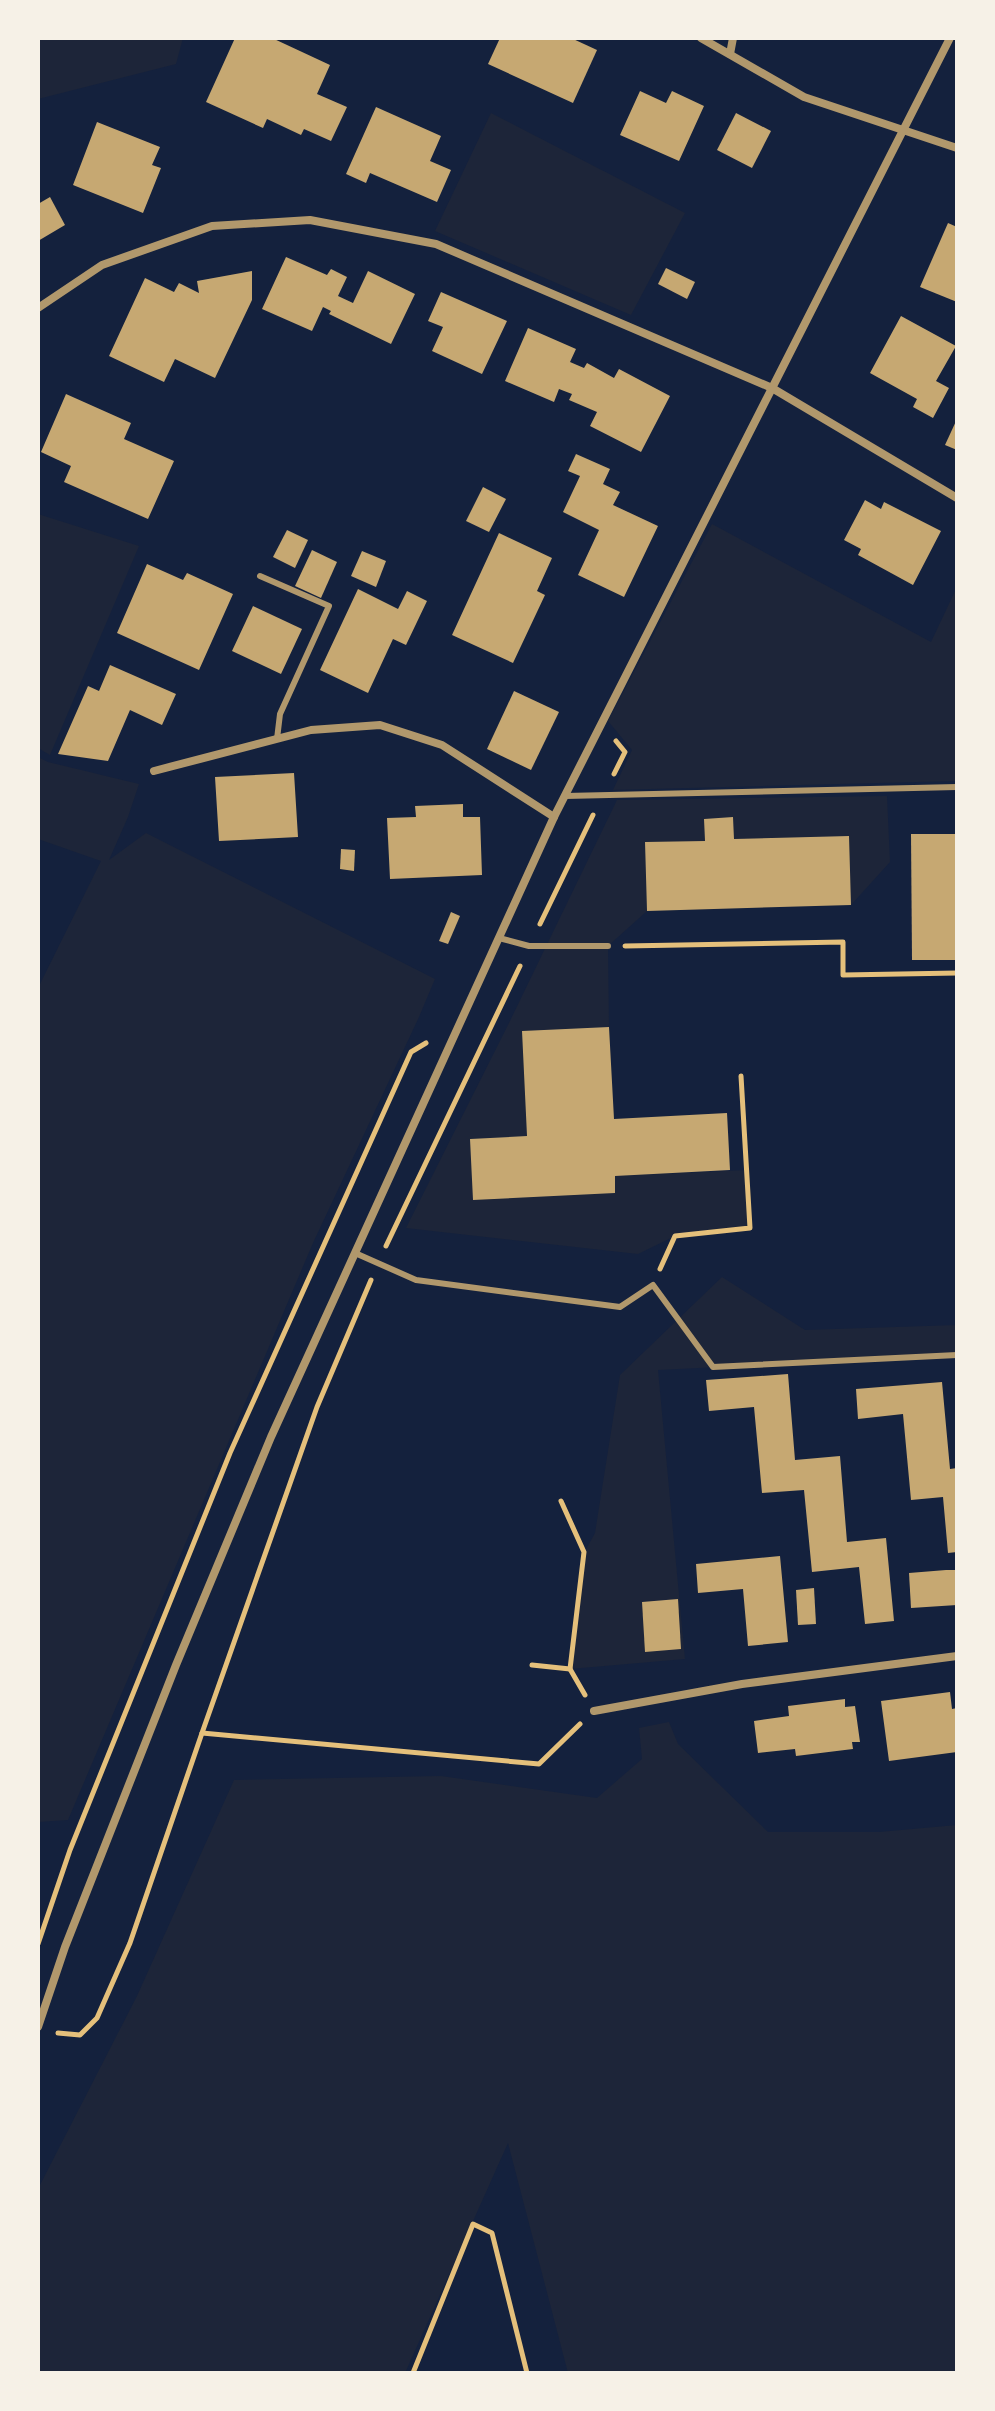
<svg xmlns="http://www.w3.org/2000/svg" width="995" height="2411" viewBox="0 0 995 2411" font-family="'Fira Sans',sans-serif">
  <style>
    .green { fill: #1d2539 }
    .building { fill: #c6a872 }
    .lines { fill: none; stroke-linecap: round; stroke-linejoin: round }
    .path { stroke: #e5c07b; stroke-width: 5 }
    .service { stroke: #b1986c; stroke-width: 6 }
    .minor { stroke: #b1986c; stroke-width: 8 }
  </style>
  <rect width="100%" height="100%" fill="#14213d"/>
  <!-- green -->
  <g class="green">
    <polygon points="38,38 183,38 176,64 38,99"/>
    <polygon points="491,113 685,213 631,315 435,231"/>
    <polygon points="38,514 139,546 50,755 38,748"/>
    <polygon points="712,524 931,642 957,587 957,781 613,790 632,750 608,721"/>
    <polygon points="38,757 48,762 139,784 128,817 109,860 146,833 435,979 419,1017 313,1243 68,1820 38,1822 38,988 101,861 38,839"/>
    <polygon points="887,796 890,862 851,905 848,836 734,839 733,817 704,819 705,841 645,843 647,911 608,946 609,1027 522,1031 527,1136 470,1139 474,1200 615,1193 615,1176 747,1170 750,1228 675,1236 638,1254 406,1228 507,1027 617,800"/>
    <polygon points="722,1277 805,1330 957,1325 957,1355 658,1370 685,1659 570,1669 584,1553 595,1533 620,1375"/>
    <polygon points="669,1722 678,1744 768,1832 879,1832 957,1825 957,2373 568,2373 508,2143 405,2373 38,2373 38,2194 40,2185 137,1996 234,1780 441,1776 597,1798 642,1759 639,1728"/>
  </g>
  <!-- building -->
  <g class="building">
    <polygon points="235,38 272,38 330,65 317,94 347,107 331,141 304,129 301,135 267,119 263,128 206,102"/>
    <polygon points="500,38 571,38 597,50 573,103 488,64"/>
    <polygon points="640,91 666,103 672,91 704,106 679,161 620,135"/>
    <polygon points="376,107 441,136 430,161 451,170 437,202 370,173 366,183 346,174"/>
    <polygon points="736,113 771,131 752,168 717,150"/>
    <polygon points="97,122 160,147 152,165 161,168 143,213 73,185"/>
    <polygon points="50,197 65,225 38,241 38,204"/>
    <polygon points="948,223 957,227 957,302 920,287"/>
    <polygon points="286,257 327,275 331,269 347,277 338,296 353,303 368,271 415,294 391,344 329,314 331,311 323,307 312,331 262,309"/>
    <polygon points="666,268 695,282 687,299 658,284"/>
    <polygon points="252,271 252,300 215,378 175,359 164,382 109,356 145,278 174,292 179,283 199,293 197,281"/>
    <polygon points="441,292 507,321 482,374 432,351 443,327 428,321"/>
    <polygon points="901,316 956,346 936,381 949,388 933,418 913,407 917,399 870,373"/>
    <polygon points="528,328 576,349 570,362 584,368 587,363 614,378 619,369 670,396 641,452 590,426 597,412 569,400 572,394 559,389 554,402 505,381"/>
    <polygon points="66,394 131,423 124,439 174,461 148,519 64,482 71,466 41,452"/>
    <polygon points="957,419 957,450 945,445"/>
    <polygon points="576,454 610,469 603,484 620,492 613,505 658,526 624,597 578,575 599,530 563,512 580,476 568,471"/>
    <polygon points="483,487 506,499 489,532 466,521"/>
    <polygon points="865,500 881,509 884,502 941,531 913,585 858,555 861,549 844,540"/>
    <polygon points="287,530 308,540 295,568 273,557"/>
    <polygon points="499,533 552,558 537,591 545,595 513,663 452,635"/>
    <polygon points="312,550 337,562 321,598 295,586"/>
    <polygon points="362,551 386,561 376,587 351,576"/>
    <polygon points="147,564 183,580 187,573 233,594 199,670 117,633"/>
    <polygon points="358,589 398,609 407,591 427,601 406,645 393,639 368,693 320,670"/>
    <polygon points="253,606 302,629 281,674 232,651"/>
    <polygon points="110,665 176,694 162,725 130,710 108,761 58,754 88,686 99,691"/>
    <polygon points="514,691 559,712 531,770 487,749"/>
    <polygon points="294,773 298,837 219,841 215,777"/>
    <polygon points="463,804 463,817 480,817 482,875 390,879 387,818 416,817 415,806"/>
    <polygon points="733,817 734,839 849,836 851,905 647,911 645,842 705,841 704,819"/>
    <polygon points="911,834 957,834 957,960 912,960"/>
    <polygon points="341,849 355,850 354,871 340,869"/>
    <polygon points="451,912 460,916 448,944 439,941"/>
    <polygon points="609,1027 614,1119 727,1113 730,1170 615,1176 615,1193 473,1200 470,1139 527,1136 522,1031"/>
    <polygon points="788,1374 795,1460 840,1456 847,1542 886,1538 894,1621 865,1624 859,1567 812,1572 804,1490 762,1493 754,1407 709,1411 706,1380"/>
    <polygon points="942,1382 950,1469 957,1468 957,1552 948,1553 943,1497 911,1500 903,1414 858,1419 856,1389"/>
    <polygon points="780,1556 788,1642 748,1646 743,1589 698,1593 696,1564"/>
    <polygon points="946,1570 957,1570 957,1605 911,1608 909,1573"/>
    <polygon points="814,1588 816,1624 798,1625 796,1590"/>
    <polygon points="678,1599 681,1649 645,1652 642,1602"/>
    <polygon points="950,1692 952,1709 957,1708 957,1752 889,1761 881,1701"/>
    <polygon points="845,1699 845,1707 855,1706 860,1742 852,1742 853,1749 796,1756 795,1749 758,1753 754,1721 789,1716 788,1706"/>
  </g>
  <g class="lines">
    <!-- path -->
    <g class="path">
      <polyline points="614,774 625,752 616,741"/>
      <polyline points="540,924 593,815"/>
      <polyline points="625,946 843,942 843,975 957,973"/>
      <polyline points="386,1246 520,966"/>
      <polyline points="660,1269 675,1236 750,1228 741,1076"/>
      <polyline points="561,1501 584,1552 570,1669 585,1695"/>
      <polyline points="532,1665 570,1669"/>
      <polyline points="202,1733 317,1407 371,1280"/>
      <polyline points="38,1944 70,1850 230,1453 411,1052 426,1043"/>
      <polyline points="58,2033 80,2035 97,2018 130,1943 202,1733 539,1764 580,1724"/>
      <polyline points="413,2373 473,2224 492,2233 527,2373"/>
    </g>
    <!-- service -->
    <g class="service">
      <polyline points="260,576 329,606 280,714 277,739"/>
      <polyline points="565,796 957,787"/>
      <polyline points="499,938 529,946 608,946"/>
      <polyline points="355,1253 416,1280 620,1307 653,1285 713,1367 957,1355"/>
    </g>
    <!-- minor -->
    <g class="minor">
      <polyline points="701,38 804,97 957,148"/>
      <polyline points="730,54 733,38"/>
      <polyline points="38,308 102,265 212,226 310,220 436,244 772,388 957,498"/>
      <polyline points="154,771 311,730 380,725 442,745 554,817"/>
      <polyline points="594,1711 742,1684 957,1656"/>
      <polyline points="38,2027 65,1947 176,1665 271,1437 554,817 950,38"/>
    </g>
  </g>
  <!-- border -->
  <rect width="995" height="2411" fill="none" stroke="#f6f1e7" stroke-width="80"/>
</svg>
